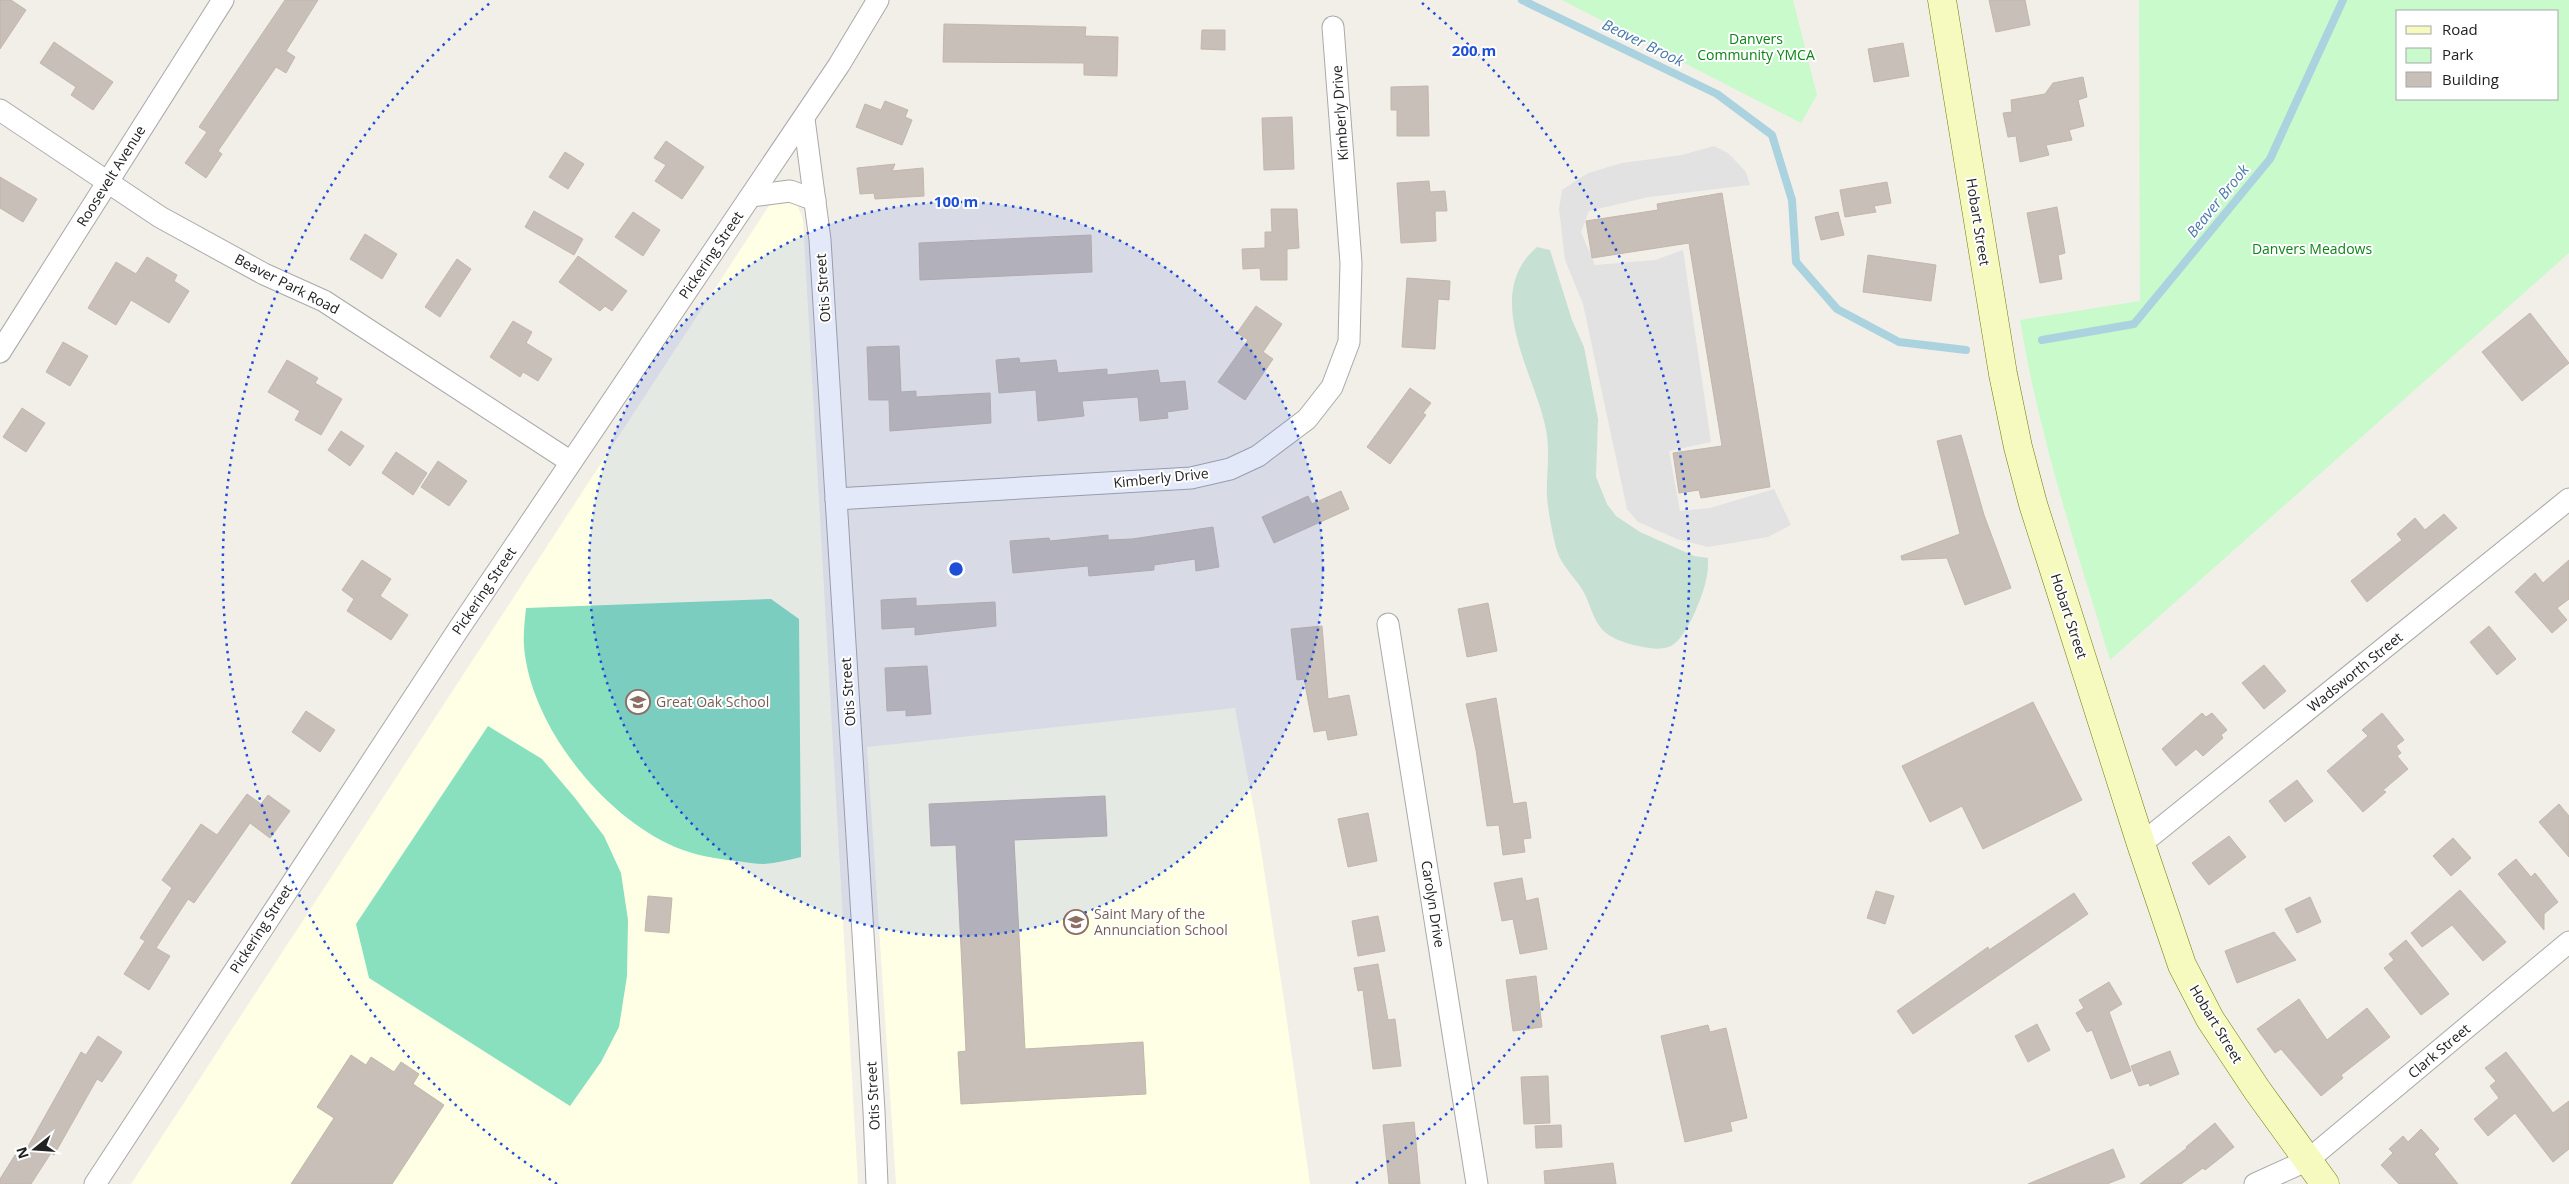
<svg xmlns="http://www.w3.org/2000/svg" width="2569" height="1184" viewBox="0 0 2569 1184" font-family="'Open Sans',sans-serif">
  <style>
    .education { fill: #ffffe5 }
    .wetland { fill: #c6e0d4 }
    .park { fill: #c8facc; fill-rule: evenodd }
    .pitch { fill: #88e0be }
    .parking { fill: #e2e2e2 }
    .lines { fill: none; stroke-linecap: round; stroke-linejoin: round }
    .stream { stroke: #aad3df; stroke-width: 8 }
    .building { fill: #c7bfb8; stroke: #c4b6ab }
    .street-casing { stroke: #a9a9a9; stroke-width: 23 }
    .secondary-casing { stroke: #707d05; stroke-width: 29 }
    .street { stroke: #fff; stroke-width: 21 }
    .secondary { stroke: #f7fabf; stroke-width: 28 }
    .ring { fill: none; stroke: #1d4ed8; stroke-width: 2.5; stroke-dasharray: 2.5 5 }
    .labels { text-anchor: middle; stroke-width: 4; stroke-linejoin: round; paint-order: stroke }
    .park-label { font-size: 14px; fill: #0c8416; stroke: #fff }
    .street-label { font-size: 14px; fill: #222; stroke: #fff }
    .education-label { font-size: 14px; fill: #785e54; stroke: #fff; text-anchor: start }
    .water-label { font-size: 15px; font-style: italic; fill: #4a7aab; stroke: #fff }
    .centre { fill: #1d4ed8; stroke: #fff; stroke-width: 2.5 }
    .ring-label { font-size: 15px; text-anchor: middle; font-weight: bold; fill: #1d4ed8; stroke: #fff; stroke-width: 4; stroke-linejoin: round; paint-order: stroke }
  </style>
  <rect width="100%" height="100%" fill="#f2efe9"/>
  <!-- education -->
  <g class="education">
    <polygon points="774,198 797,204 803,220 858,1184 131,1184"/>
    <polygon points="1235,708 1259,837 1285,1007 1310,1184 896,1184 867,747"/>
  </g>
  <!-- wetland -->
  <path class="wetland" d="M 1537,247 L 1550,250 L 1572,320 L 1584,347 L 1598,419 L 1596,477 L 1607,504 L 1616,516 L 1640,532 L 1694,556 L 1708,558 C 1708,565 1708,573 1706,580 C 1703,596 1686,639 1671,646 C 1660,651 1649,648 1638,646 C 1627,644 1607,637 1601,628 C 1592,617 1590,603 1583,591 C 1576,579 1565,569 1559,556 C 1554,544 1548,511 1547,497 C 1546,473 1551,449 1545,425 C 1533,371 1482,294 1537,247 Z"/>
  <!-- park -->
  <g class="park">
    <polygon points="1562,0 1793,0 1817,95 1801,123"/>
    <path d="M 2139,0 L 2569,0 L 2569,253 L 2110,660 C 2076,547 2039,437 2020,320 L 2140,301 ZM 2558,11 L 2558,99 L 2398,99 L 2398,11 Z"/>
  </g>
  <!-- pitch -->
  <g class="pitch">
    <path d="M 771,599 L 799,619 L 801,857 C 789,860 776,863 764,864 C 755,864 746,862 737,861 C 716,859 694,855 675,847 C 603,816 530,725 524,646 C 523,633 525,620 526,608 Z"/>
    <polygon points="488,726 542,759 575,798 604,836 621,873 628,920 627,976 619,1027 601,1062 570,1106 369,978 356,924"/>
  </g>
  <!-- parking -->
  <polygon class="parking" points="1714,146 1728,153 1746,172 1750,185 1649,197 1589,211 1581,232 1595,265 1655,260 1683,250 1711,442 1669,451 1680,511 1710,508 1774,489 1791,525 1768,537 1708,547 1677,539 1638,522 1627,509 1583,304 1565,260 1559,209 1562,190 1588,173 1622,163 1682,155"/>
  <g class="lines">
    <!-- stream -->
    <g class="stream">
      <polyline points="1522,0 1717,94 1772,135 1792,200 1796,262 1837,309 1899,342 1966,350"/>
      <polyline points="2042,340 2134,324 2270,159 2343,0"/>
    </g>
  </g>
  <!-- building -->
  <g class="building">
    <polygon points="0,0 11,0 26,10 0,49"/>
    <polygon points="285,0 318,0 286,51 295,57 286,73 276,67 218,151 222,154 206,178 185,163 207,132 199,127"/>
    <polygon points="1989,0 2025,0 2030,25 1996,32"/>
    <polygon points="944,24 1086,27 1085,36 1118,37 1117,76 1084,75 1084,63 943,62"/>
    <polygon points="1202,30 1225,30 1225,50 1201,49"/>
    <polygon points="54,42 113,82 93,110 71,95 76,87 40,63"/>
    <polygon points="1903,43 1909,76 1874,82 1868,49"/>
    <polygon points="2083,77 2087,97 2078,100 2084,126 2069,130 2072,140 2046,145 2049,155 2020,162 2016,136 2008,137 2003,113 2012,112 2011,100 2045,94 2053,83"/>
    <polygon points="1428,86 1429,136 1397,136 1397,110 1391,110 1391,87"/>
    <polygon points="885,101 908,110 905,117 912,120 902,145 856,127 865,104 881,110"/>
    <polygon points="1292,117 1294,169 1264,170 1262,118"/>
    <polygon points="666,141 704,167 682,199 655,181 666,165 654,158"/>
    <polygon points="565,152 584,164 568,189 549,177"/>
    <polygon points="895,164 892,171 923,168 924,196 875,199 874,193 860,194 857,168"/>
    <polygon points="0,177 37,199 23,222 0,208"/>
    <polygon points="1429,181 1430,192 1445,191 1447,211 1435,211 1436,241 1401,243 1397,183"/>
    <polygon points="1887,182 1891,203 1874,206 1876,212 1845,217 1840,190"/>
    <polygon points="1722,193 1770,487 1701,498 1699,490 1679,493 1673,453 1722,446 1689,243 1592,258 1586,221 1658,210 1657,204"/>
    <polygon points="2057,207 2065,253 2058,255 2062,279 2040,283 2027,213"/>
    <polygon points="1271,209 1297,209 1299,248 1287,249 1287,280 1261,280 1260,268 1243,269 1242,249 1265,248 1265,232 1272,232"/>
    <polygon points="534,211 583,239 574,255 525,227"/>
    <polygon points="633,212 660,230 643,256 615,237"/>
    <polygon points="1838,212 1844,235 1821,240 1815,217"/>
    <polygon points="365,234 397,254 382,279 350,259"/>
    <polygon points="1091,235 1092,272 920,280 919,243"/>
    <polygon points="1868,255 1936,265 1931,301 1863,292"/>
    <polygon points="578,256 627,291 612,311 605,306 600,311 559,282"/>
    <polygon points="147,257 177,275 174,281 189,291 169,323 131,300 116,325 88,308 116,262 136,274"/>
    <polygon points="457,259 471,269 440,317 425,307"/>
    <polygon points="1407,278 1450,281 1449,300 1438,299 1435,349 1402,347"/>
    <polygon points="1256,306 1282,324 1263,352 1273,359 1245,400 1218,382 1248,340 1237,333"/>
    <polygon points="2530,313 2569,363 2522,401 2482,352"/>
    <polygon points="513,321 532,332 526,343 552,359 538,381 523,372 520,377 490,357"/>
    <polygon points="63,342 88,356 70,386 46,372"/>
    <polygon points="899,346 901,392 916,391 916,397 990,393 991,423 890,431 889,400 869,400 867,347"/>
    <polygon points="1019,358 1020,363 1056,360 1058,373 1107,369 1107,375 1158,370 1160,383 1185,381 1188,409 1167,412 1168,418 1140,421 1138,397 1082,401 1084,416 1038,421 1036,390 999,393 996,360"/>
    <polygon points="287,360 318,378 315,383 342,399 321,435 295,420 300,411 268,392"/>
    <polygon points="1410,388 1431,403 1423,413 1426,415 1390,464 1367,447"/>
    <polygon points="22,408 45,423 26,452 3,437"/>
    <polygon points="341,431 364,446 350,466 328,450"/>
    <polygon points="1961,435 1984,515 2011,588 1965,605 1947,558 1902,560 1901,556 1960,534 1937,441"/>
    <polygon points="396,452 427,473 413,495 382,473"/>
    <polygon points="438,461 467,481 449,506 421,487"/>
    <polygon points="1341,491 1349,509 1274,543 1262,517 1308,496 1312,504"/>
    <polygon points="2444,514 2457,528 2367,602 2351,581 2402,540 2397,534 2415,518 2425,530"/>
    <polygon points="1213,527 1219,567 1196,571 1195,559 1154,565 1154,570 1089,576 1088,566 1013,573 1010,541 1049,538 1050,541 1108,535 1108,540 1132,539"/>
    <polygon points="362,560 391,579 380,596 408,615 391,640 347,611 354,599 342,590"/>
    <polygon points="2569,560 2569,599 2557,608 2567,620 2552,633 2515,592 2535,573 2543,583"/>
    <polygon points="916,598 916,606 995,602 996,626 915,635 915,627 882,629 881,600"/>
    <polygon points="1488,603 1497,651 1467,657 1458,609"/>
    <polygon points="1322,626 1328,699 1349,695 1357,735 1328,740 1326,730 1314,732 1304,679 1297,680 1291,629"/>
    <polygon points="2489,626 2516,659 2497,675 2470,642"/>
    <polygon points="2264,665 2286,691 2264,709 2242,683"/>
    <polygon points="927,666 931,714 906,716 906,710 887,711 885,668"/>
    <polygon points="1496,698 1513,804 1526,802 1531,838 1523,839 1525,852 1503,855 1499,825 1487,826 1476,750 1466,704"/>
    <polygon points="2033,702 2082,800 1983,849 1962,806 1930,822 1902,766"/>
    <polygon points="306,711 335,730 320,752 292,732"/>
    <polygon points="2202,713 2206,717 2212,713 2227,730 2221,735 2223,738 2203,756 2196,749 2176,766 2162,749"/>
    <polygon points="2382,713 2404,740 2396,746 2401,753 2397,756 2408,769 2383,790 2386,792 2363,812 2327,771 2368,736 2362,730"/>
    <polygon points="2297,780 2313,801 2285,822 2269,801"/>
    <polygon points="247,794 261,804 268,795 290,811 270,838 250,823 194,903 188,899 156,948 170,956 149,990 124,974 145,941 140,938 172,888 162,880 201,824 217,835"/>
    <polygon points="1105,796 1107,836 1014,840 1025,1049 1143,1042 1146,1094 961,1104 958,1052 966,1051 956,845 931,846 929,804"/>
    <polygon points="2559,804 2569,816 2569,857 2539,822"/>
    <polygon points="1368,813 1377,861 1348,867 1338,819"/>
    <polygon points="2229,836 2246,857 2209,885 2192,863"/>
    <polygon points="2453,838 2471,858 2451,876 2433,856"/>
    <polygon points="2516,859 2531,877 2535,873 2558,902 2544,914 2544,930 2498,874"/>
    <polygon points="1522,878 1526,901 1538,898 1547,949 1520,954 1513,919 1502,921 1494,883"/>
    <polygon points="2460,890 2506,942 2483,961 2452,925 2422,947 2411,933"/>
    <polygon points="1876,891 1894,896 1885,924 1867,918"/>
    <polygon points="2074,893 2088,914 1913,1034 1897,1011 1988,947 1989,950"/>
    <polygon points="648,896 672,898 669,933 645,931"/>
    <polygon points="2310,897 2321,922 2297,933 2285,909"/>
    <polygon points="1378,916 1385,951 1358,956 1352,921"/>
    <polygon points="2274,932 2296,960 2237,983 2225,951"/>
    <polygon points="2406,940 2449,994 2421,1015 2384,968 2394,960 2389,954"/>
    <polygon points="1378,964 1388,1020 1395,1019 1401,1066 1373,1069 1363,990 1358,991 1354,968"/>
    <polygon points="1536,976 1542,1027 1513,1031 1506,980"/>
    <polygon points="2109,982 2122,1004 2109,1012 2131,1071 2111,1079 2092,1030 2087,1032 2076,1013 2084,1008 2079,1000"/>
    <polygon points="2299,999 2327,1040 2367,1008 2390,1037 2341,1075 2343,1078 2321,1096 2281,1049 2275,1053 2257,1029"/>
    <polygon points="2037,1024 2050,1050 2028,1062 2015,1036"/>
    <polygon points="1708,1025 1710,1032 1726,1028 1747,1118 1730,1122 1732,1131 1685,1142 1661,1036"/>
    <polygon points="98,1036 122,1052 102,1082 97,1079 54,1155 51,1153 31,1184 0,1184 0,1179 15,1155 21,1159 81,1052 86,1055"/>
    <polygon points="2170,1051 2179,1074 2150,1086 2149,1083 2139,1086 2131,1066"/>
    <polygon points="2506,1052 2553,1113 2569,1101 2569,1149 2553,1162 2515,1113 2488,1136 2474,1119 2499,1098 2490,1086 2496,1081 2485,1068"/>
    <polygon points="351,1055 366,1065 371,1057 394,1072 401,1062 419,1074 413,1084 444,1105 392,1184 291,1184 334,1118 317,1107"/>
    <polygon points="1548,1076 1550,1123 1524,1124 1521,1077"/>
    <polygon points="1414,1122 1420,1184 1389,1184 1383,1125"/>
    <polygon points="2215,1123 2234,1147 2205,1170 2203,1168 2181,1184 2140,1184 2187,1148 2186,1147"/>
    <polygon points="1561,1125 1562,1147 1536,1148 1535,1126"/>
    <polygon points="2421,1129 2439,1149 2434,1154 2458,1184 2399,1184 2381,1165 2393,1153 2389,1149 2403,1136 2408,1142"/>
    <polygon points="2113,1149 2125,1177 2107,1184 2028,1184"/>
    <polygon points="1613,1163 1616,1184 1545,1184 1544,1171"/>
  </g>
  <g class="lines">
    <defs>
      <g id="street">
        <polyline points="0,110 160,217 264,274 324,301 571,462"/>
        <polyline points="804,119 820,240 874,1111 877,1184"/>
        <polyline points="751,196 790,191 815,200"/>
        <polyline points="0,352 223,0"/>
        <polyline points="836,499 1191,478 1230,469 1258,456 1307,419 1332,387 1349,342 1351,263 1333,27"/>
        <polyline points="1388,624 1477,1184"/>
        <polyline points="2141,844 2569,499"/>
        <polyline points="95,1184 458,630 839,65 878,0"/>
        <polyline points="2255,1184 2308,1160 2569,942"/>
      </g>
      <polyline id="secondary" points="1942,0 2003,374 2018,447 2033,504 2141,844 2182,965 2210,1019 2257,1090 2325,1184"/>
    </defs>
    <!-- street casing -->
    <use href="#street" class="street-casing"/>
    <!-- secondary casing -->
    <use href="#secondary" class="secondary-casing"/>
    <!-- street -->
    <use href="#street" class="street"/>
    <!-- secondary -->
    <use href="#secondary" class="secondary"/>
  </g>
  <!-- distance rings -->
  <circle cx="956" cy="569" r="367" fill="#1d4ed8" fill-opacity=".12"/>
  <g class="ring">
    <circle cx="956" cy="569" r="367"/>
    <path d="M557 1184A733 733 0 0 1 490 3M1422 3A733 733 0 0 1 1355 1184"/>
  </g>
  <!-- icons -->
  <defs>
    <symbol id="school-ring" viewBox="-11 -11 22 22"><circle r="9.5" fill="#fff" stroke="#8d6e63" stroke-width="1.5"/><path d="M0-5L7-2L0 1L-7-2ZM-4 1L0 2.5L4 1V4Q0 6-4 4Z" fill="#8d6e63"/></symbol>
  </defs>
  <g fill-rule="evenodd">
    <use href="#school-ring" x="624" y="688" width="28" height="28"/>
    <use href="#school-ring" x="1062" y="908" width="28" height="28"/>
  </g>
  <g class="labels">
    <!-- park labels -->
    <g class="park-label">
      <text x="1756" y="44">Danvers<tspan x="1756" dy="16">Community YMCA</tspan></text>
      <text x="2312" y="254">Danvers Meadows</text>
    </g>
    <!-- street labels -->
    <g class="street-label">
      <text transform="translate(1340 113) rotate(-94)" y="5">Kimberly Drive</text>
      <text transform="translate(111 176) rotate(-58)" y="5">Roosevelt Avenue</text>
      <text transform="translate(1978 222) rotate(81)" y="5">Hobart Street</text>
      <text transform="translate(711 255) rotate(-56)" y="5">Pickering Street</text>
      <text transform="translate(287 284) rotate(27)" y="5">Beaver Park Road</text>
      <text transform="translate(823 288) rotate(-94)" y="5">Otis Street</text>
      <text transform="translate(1161 478) rotate(-6)" y="5">Kimberly Drive</text>
      <text transform="translate(484 591) rotate(-56)" y="5">Pickering Street</text>
      <text transform="translate(2069 616) rotate(72)" y="5">Hobart Street</text>
      <text transform="translate(2355 672) rotate(-39)" y="5">Wadsworth Street</text>
      <text transform="translate(848 692) rotate(-94)" y="5">Otis Street</text>
      <text transform="translate(1433 904) rotate(81)" y="5">Carolyn Drive</text>
      <text transform="translate(261 929) rotate(-57)" y="5">Pickering Street</text>
      <text transform="translate(2216 1024) rotate(59)" y="5">Hobart Street</text>
      <text transform="translate(2439 1051) rotate(-40)" y="5">Clark Street</text>
      <text transform="translate(873 1096) rotate(-93)" y="5">Otis Street</text>
    </g>
    <!-- education labels -->
    <g class="education-label">
      <text x="656" y="707">Great Oak School</text>
      <text x="1094" y="919">Saint Mary of the<tspan x="1094" dy="16">Annunciation School</tspan></text>
    </g>
    <!-- water labels -->
    <g class="water-label">
      <text transform="translate(1643 43) rotate(26)" y="5">Beaver Brook</text>
      <text transform="translate(2218 201) rotate(-51)" y="5">Beaver Brook</text>
    </g>
  </g>
  <circle cx="956" cy="569" r="8" class="centre"/>
  <g class="ring-label">
    <text x="1474" y="56">200 m</text>
    <text x="956" y="207">100 m</text>
  </g>
  <!-- legend -->
  <rect x="2396" y="10" width="162" height="90" fill="#ffffff" stroke="#a7a7a7"/>
  <rect x="2406" y="26" width="25" height="8" fill="#f7fabf" stroke="#a7a7a7"/>
  <text x="2442" y="35" font-size="15" fill="#222222">Road</text>
  <rect x="2406" y="48" width="25" height="15" fill="#c8facc" stroke="#a7a7a7"/>
  <text x="2442" y="60" font-size="15" fill="#222222">Park</text>
  <rect x="2406" y="72" width="25" height="15" fill="#c7bfb8" stroke="#a7a7a7"/>
  <text x="2442" y="85" font-size="15" fill="#222222">Building</text>
  <!-- north arrow -->
  <g transform="translate(35 1149) rotate(253)" stroke="#ffffff" stroke-width="4" paint-order="stroke">
  <path d="M0-4L9 19L0 12L-9 19Z" fill="#222222"/>
  <text y="-8" font-size="14" font-weight="bold" text-anchor="middle" fill="#222222">N</text>
  </g>
</svg>
